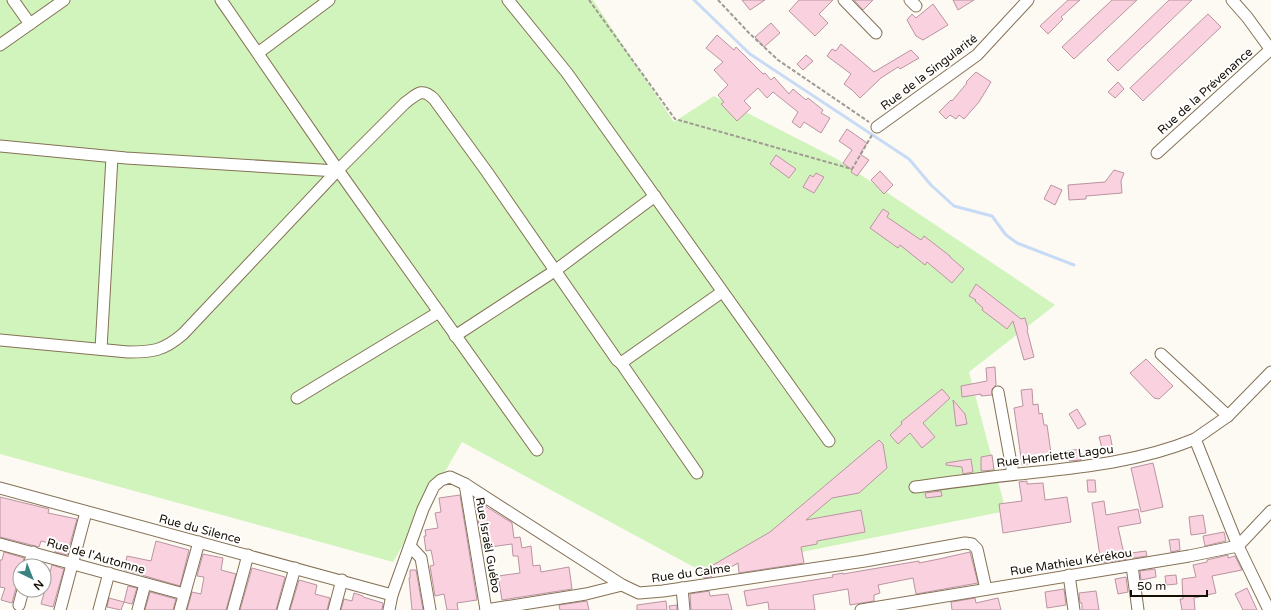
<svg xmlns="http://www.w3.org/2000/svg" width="1271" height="610" viewBox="0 0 1271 610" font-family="'Varela Round',sans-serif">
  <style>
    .green { fill: #d1f4bd }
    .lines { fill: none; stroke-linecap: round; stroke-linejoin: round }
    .stream { stroke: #c8dbf6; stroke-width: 3 }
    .building { fill: #f9d1df; stroke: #ba94a2 }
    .minor-casing { stroke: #847255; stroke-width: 13 }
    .path { stroke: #9f9a92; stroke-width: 2; stroke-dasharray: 4 2; stroke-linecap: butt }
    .minor { stroke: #fff; stroke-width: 11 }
    .labels { text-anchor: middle; stroke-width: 4; stroke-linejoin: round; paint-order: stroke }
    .street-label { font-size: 12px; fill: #160f05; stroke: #fff }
  </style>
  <rect width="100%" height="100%" fill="#fdf9f3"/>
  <!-- green -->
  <polygon class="green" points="0,0 593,0 674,122 714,96 837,159 1055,305 969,372 1006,511 703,572 462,442 393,562 0,454"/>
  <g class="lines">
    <!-- stream -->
    <polyline class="stream" points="694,0 750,54 909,159 931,185 954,206 992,216 1006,235 1017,243 1074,265"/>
  </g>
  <!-- building -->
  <g class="building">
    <polygon points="742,0 765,0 750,10"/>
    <polygon points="799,0 833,0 819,14 828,23 815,36 789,11"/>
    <polygon points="854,0 873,0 863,10"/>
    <polygon points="953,0 974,0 958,10"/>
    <polygon points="1068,0 1080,0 1061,17 1063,19 1048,34 1040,26"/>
    <polygon points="1112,0 1137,0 1074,59 1062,47"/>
    <polygon points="1169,0 1192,0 1118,71 1107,60"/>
    <polygon points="933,4 948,25 923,40 916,36 907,20 912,14 916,18"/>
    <polygon points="1208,14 1221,27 1143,101 1130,88"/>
    <polygon points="771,23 780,33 764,47 755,37"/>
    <polygon points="717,35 734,50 736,47 763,74 765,73 771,80 774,77 789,94 793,89 806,100 808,98 823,110 821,113 830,118 821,133 804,122 800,128 792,122 798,112 773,92 767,98 758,88 744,101 751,108 737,121 721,104 724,102 718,95 728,85 714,70 723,62 706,48"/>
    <polygon points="841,44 874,72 911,50 919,58 900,69 898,67 881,78 860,98 852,90 844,84 851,74 827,56 832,49 836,51"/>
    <polygon points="806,55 813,61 803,70 797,64"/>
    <polygon points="976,72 991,82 979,102 964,119 959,115 956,119 950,115 946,119 939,112 951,100 952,101 967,83 966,82"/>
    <polygon points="1118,82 1124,89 1115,98 1108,92"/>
    <polygon points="847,129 867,143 860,154 869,160 857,176 851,172 852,170 843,163 852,150 839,141"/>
    <polygon points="776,155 796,169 789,178 770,164"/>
    <polygon points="1114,170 1124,173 1121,181 1122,193 1086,196 1086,199 1069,200 1068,185 1105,182"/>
    <polygon points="880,171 893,185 884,194 871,180"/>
    <polygon points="816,173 824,177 814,193 803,187 810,175 813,177"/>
    <polygon points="1051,185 1062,190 1055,205 1044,199"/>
    <polygon points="883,209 889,213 887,217 921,240 924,236 950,256 950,257 964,269 952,283 927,262 925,265 900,245 898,248 870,228"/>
    <polygon points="976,284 1021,319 1025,318 1028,329 1027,330 1034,357 1024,360 1013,321 1007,329 982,310 983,308 975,301 976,300 969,296"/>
    <polygon points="1146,359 1173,386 1159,399 1154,398 1130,373"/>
    <polygon points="995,367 996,385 992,389 992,395 981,396 981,394 962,397 961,386 987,381 986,368"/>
    <polygon points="942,389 950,398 923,423 935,437 922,448 910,433 898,444 890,435 902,424 901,422"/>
    <polygon points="1032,389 1033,405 1038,404 1039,414 1042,413 1044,425 1047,425 1052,460 1022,465 1014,408 1023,406 1021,390"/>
    <polygon points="953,400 965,414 967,424 956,426"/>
    <polygon points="1077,409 1086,424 1078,429 1069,414"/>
    <polygon points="1110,435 1113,450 1103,452 1099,437"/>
    <polygon points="879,440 883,444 887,468 859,493 832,498 806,520 861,510 865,532 817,541 817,544 801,547 804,563 739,573 738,563 731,567 731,566 710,577 704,578 701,572 770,532"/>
    <polygon points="1080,449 1081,460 1069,461 1067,451"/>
    <polygon points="992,455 994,470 981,471 981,457"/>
    <polygon points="971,459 973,472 963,474 962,467 946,465 946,463"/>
    <polygon points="1153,463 1163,507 1141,512 1131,468"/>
    <polygon points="1087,480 1095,480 1096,492 1088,492"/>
    <polygon points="1027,481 1027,484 1043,483 1045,500 1067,497 1071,522 1003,533 999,504 1022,501 1019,482"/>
    <polygon points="941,491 942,496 926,498 925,493"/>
    <polygon points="460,495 477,600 457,603 458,610 447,610 444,594 435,596 430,566 434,565 431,550 426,551 424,536 426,536 425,530 438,528 435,513 441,512 439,498"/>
    <polygon points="0,497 49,509 48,513 77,519 67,555 55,552 57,545 41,541 39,547 0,537"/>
    <polygon points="1104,501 1106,515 1138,509 1141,523 1118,527 1124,554 1146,551 1147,556 1101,563 1092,503"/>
    <polygon points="485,505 489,509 490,509 512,523 514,538 520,537 522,548 531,546 533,566 540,565 541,572 569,567 572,589 502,600 498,576 520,573 518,556 513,556 512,544 483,548 476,507"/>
    <polygon points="1203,515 1206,533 1191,535 1189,517"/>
    <polygon points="1224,532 1226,541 1205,546 1203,536"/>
    <polygon points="1179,539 1180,550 1171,552 1169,540"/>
    <polygon points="156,541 189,550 180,586 124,570 127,556 151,561"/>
    <polygon points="4,552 24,558 22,566 20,566 20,584 16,588 12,603 1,600 5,588 0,587 0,560 2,560"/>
    <polygon points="970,552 978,583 916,594 913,578 878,585 880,593 874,595 874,601 850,605 848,589 813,595 815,610 769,610 768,602 747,606 744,591 833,577 832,575 843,573 843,574 919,561 919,563 939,559"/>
    <polygon points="203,554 223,558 221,570 236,574 226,610 187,610 192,592 201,594 204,577 197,576"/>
    <polygon points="1228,555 1228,558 1235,556 1242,570 1212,576 1216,593 1194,598 1195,610 1182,610 1180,599 1183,599 1182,579 1196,577 1193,565 1207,562 1207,560"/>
    <polygon points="52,565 64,569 53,607 41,604"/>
    <polygon points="252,568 285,577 276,610 240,610"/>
    <polygon points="1155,569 1156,577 1141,580 1140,571"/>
    <polygon points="410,570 416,570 423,610 412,610 409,578 410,578"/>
    <polygon points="1176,575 1177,584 1166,585 1165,576"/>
    <polygon points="1126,577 1128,592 1118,594 1115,579"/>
    <polygon points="299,580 317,585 315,594 330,598 327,610 290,610"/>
    <polygon points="128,586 137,588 132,604 124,602"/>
    <polygon points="1247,588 1257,610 1243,610 1235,594"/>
    <polygon points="1064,589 1066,605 1047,608 1045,592"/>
    <polygon points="709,591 710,596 728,594 732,610 691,610 690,594"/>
    <polygon points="1096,591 1099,610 1082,610 1082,603 1080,603 1079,593"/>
    <polygon points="150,592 176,599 173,610 145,610"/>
    <polygon points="354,593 363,596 363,597 383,603 382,610 341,610 344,599 352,601"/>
    <polygon points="109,598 124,602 121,610 107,607"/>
    <polygon points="975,598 976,603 998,598 1001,610 952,610 951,602"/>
    <polygon points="587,601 589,610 560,610 559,605"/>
    <polygon points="666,601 667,610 637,610 637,605"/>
    <polygon points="677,605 677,610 670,610 669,606"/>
  </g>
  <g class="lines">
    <defs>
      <g id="minor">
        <polyline points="13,0 30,24"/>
        <polyline points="221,0 338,170 537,450"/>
        <polyline points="508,0 567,73 829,441"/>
        <polyline points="844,0 876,33"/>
        <polyline points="910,0 916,6"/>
        <polyline points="1232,0 1247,17 1271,50"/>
        <polyline points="0,45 64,0"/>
        <polyline points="258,53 329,0"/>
        <polyline points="877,127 977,55 1028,0"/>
        <polyline points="0,146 126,158 337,171"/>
        <polyline points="1157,153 1271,49"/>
        <polyline points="455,336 556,270 655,196"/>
        <path d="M 0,340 L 128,352 C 153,352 163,351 183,334 L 337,171 L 405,103 C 417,94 422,87 434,99 L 487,172 L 617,360 L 621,363 L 697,473"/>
        <polyline points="101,349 112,157"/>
        <polyline points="1161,354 1228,416"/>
        <polyline points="621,363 722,292"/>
        <polyline points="998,392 1013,474"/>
        <polyline points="297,398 439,312"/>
        <polyline points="465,484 486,610"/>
        <path d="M 915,487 C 953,482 990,477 1028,473 C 1084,467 1142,461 1195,439"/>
        <polyline points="0,488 392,595"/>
        <polyline points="0,544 184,594"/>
        <polyline points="410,546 421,558 430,610"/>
        <polyline points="29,566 33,552"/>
        <polyline points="1132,566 1138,610"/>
        <polyline points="1069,575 1074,610"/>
        <polyline points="682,588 684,610"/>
        <polyline points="19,605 23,590"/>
        <polyline points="60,610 86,512"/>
        <polyline points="99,610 109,573"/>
        <polyline points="138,610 145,584"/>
        <polyline points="180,610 199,542"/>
        <polyline points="233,610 248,555"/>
        <polyline points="283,610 295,568"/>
        <polyline points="334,610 342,580"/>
        <polyline points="389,610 392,595 423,509 434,486 441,480 450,477 465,484 622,585 639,593 663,591 865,561 965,543 972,544 977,549 986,589"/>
        <polyline points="486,610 586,594 622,585"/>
        <polyline points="861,610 1189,556 1238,546 1271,511"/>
        <polyline points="1269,610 1238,546 1195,439 1228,416 1271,372"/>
      </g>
    </defs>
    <!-- minor casing -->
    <use href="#minor" class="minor-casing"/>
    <!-- path -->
    <g class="path">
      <polyline points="589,0 675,119 852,169 872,135"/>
      <polyline points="718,0 749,33 778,60 869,122"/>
    </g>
    <!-- minor -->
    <use href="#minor" class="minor"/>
  </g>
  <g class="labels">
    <!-- street labels -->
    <g class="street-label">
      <text transform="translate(929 72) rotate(-37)" y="4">Rue de la Singularité</text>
      <text transform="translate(1205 91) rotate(-42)" y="4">Rue de la Prévenance</text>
      <text transform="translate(1055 456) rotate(-7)" y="4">Rue Henriette Lagou</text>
      <text transform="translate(200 529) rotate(15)" y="4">Rue du Silence</text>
      <text transform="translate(488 545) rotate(80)" y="4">Rue Israël Guébo</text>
      <text transform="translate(96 556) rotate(16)" y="4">Rue de l'Automne</text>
      <text transform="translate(1071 562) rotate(-9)" y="4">Rue Mathieu Kérékou</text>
      <text transform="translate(691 573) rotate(-8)" y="4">Rue du Calme</text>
    </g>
  </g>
  <!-- north arrow -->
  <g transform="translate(32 578) rotate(137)"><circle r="19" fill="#ffffff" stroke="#a29f9b"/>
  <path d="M0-3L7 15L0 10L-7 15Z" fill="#3b8383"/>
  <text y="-6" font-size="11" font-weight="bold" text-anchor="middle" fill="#160f05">N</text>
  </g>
  <!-- scale -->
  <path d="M1131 590v6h76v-6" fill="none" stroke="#160f05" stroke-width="2"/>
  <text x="1137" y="590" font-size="12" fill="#160f05" stroke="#ffffff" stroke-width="3" paint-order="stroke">50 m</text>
</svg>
